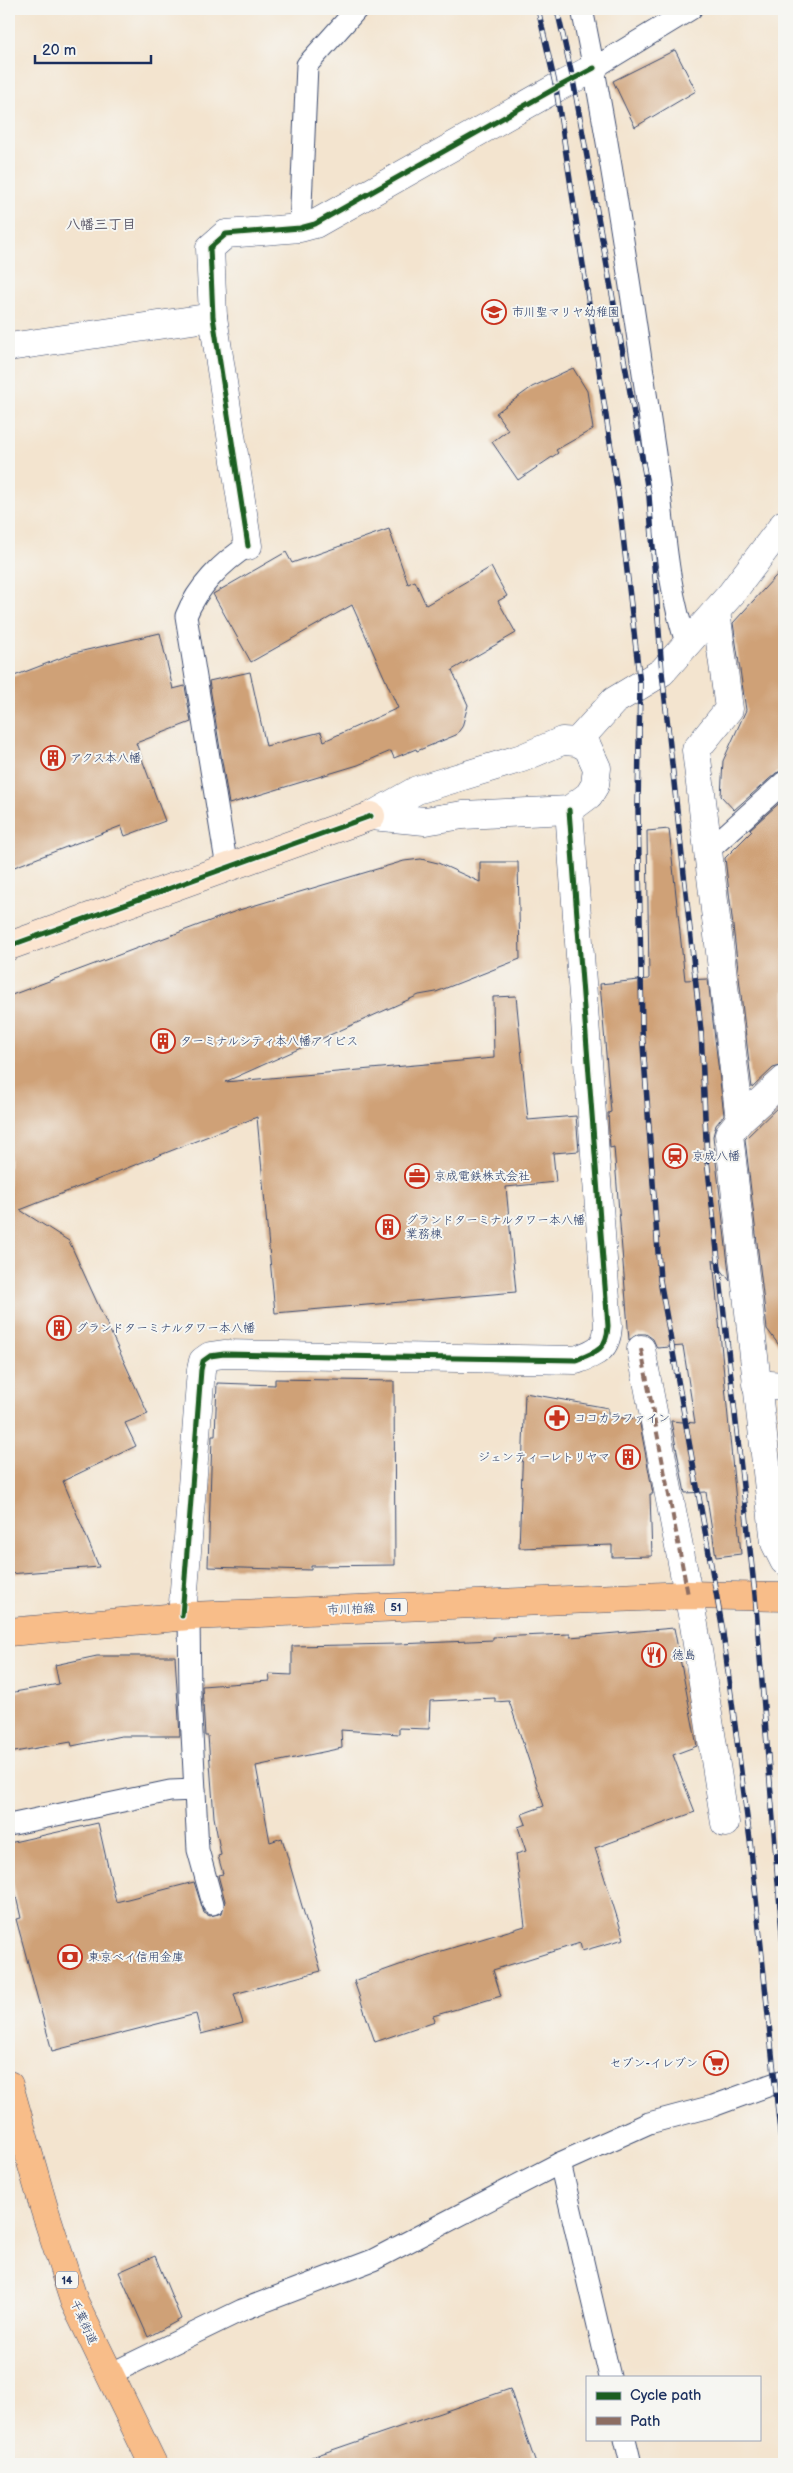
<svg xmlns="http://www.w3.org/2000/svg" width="793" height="2473" viewBox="0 0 793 2473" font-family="'Balsamiq Sans','Klee One',sans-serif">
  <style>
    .building { fill: #cfa177 }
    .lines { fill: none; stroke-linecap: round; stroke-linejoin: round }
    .lane-casing { stroke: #3b4a6f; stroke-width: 23 }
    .street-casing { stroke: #3b4a6f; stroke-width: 29 }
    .secondary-casing { stroke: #3b4a6f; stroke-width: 29 }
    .primary-casing { stroke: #3b4a6f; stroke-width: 29 }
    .highway-casing { stroke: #3b4a6f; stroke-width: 29 }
    .lane { stroke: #fff; stroke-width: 21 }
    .street { stroke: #fff; stroke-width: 28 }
    .secondary { stroke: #fce5d0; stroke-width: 28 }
    .primary { stroke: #f8bd89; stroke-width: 28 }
    .highway { stroke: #f8bd89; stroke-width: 28 }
    .rail-casing { stroke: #1b2f5e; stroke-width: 5.5 }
    .rail { stroke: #f6f6f2; stroke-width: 4; stroke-dasharray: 11; stroke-linecap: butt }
    .quiet { stroke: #8d6e63; stroke-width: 4; stroke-dasharray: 8 4; stroke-linecap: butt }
    .cycleway-casing { stroke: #f6f6f2; stroke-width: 8 }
    .cycleway { stroke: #1b5e20; stroke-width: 5 }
    .labels { text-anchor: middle; stroke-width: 4; stroke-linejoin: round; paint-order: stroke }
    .shield { fill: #f6f6f2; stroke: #5d6b8a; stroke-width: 1 }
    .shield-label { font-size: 11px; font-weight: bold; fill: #1b2f5e }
    .poi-label { font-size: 12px; fill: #1b2f5e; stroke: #f6f6f2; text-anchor: start }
    .street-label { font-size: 12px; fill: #1b2f5e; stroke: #f6f6f2 }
    .neighbourhood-label { font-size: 14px; font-weight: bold; fill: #5a5767; stroke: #f6f6f2 }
  </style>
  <rect width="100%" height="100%" fill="#f6f6f2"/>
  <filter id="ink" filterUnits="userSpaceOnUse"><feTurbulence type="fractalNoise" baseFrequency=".02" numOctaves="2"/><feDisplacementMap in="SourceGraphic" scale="10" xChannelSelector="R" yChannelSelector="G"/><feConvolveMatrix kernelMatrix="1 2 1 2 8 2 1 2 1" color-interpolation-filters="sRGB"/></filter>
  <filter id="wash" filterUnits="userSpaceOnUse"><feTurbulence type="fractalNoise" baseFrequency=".0096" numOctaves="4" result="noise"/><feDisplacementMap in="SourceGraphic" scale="20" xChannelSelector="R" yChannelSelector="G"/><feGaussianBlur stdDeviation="1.12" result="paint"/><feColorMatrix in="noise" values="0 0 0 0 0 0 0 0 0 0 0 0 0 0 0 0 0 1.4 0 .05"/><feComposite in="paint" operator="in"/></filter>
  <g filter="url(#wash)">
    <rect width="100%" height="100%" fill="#f3e4cf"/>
    <g id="blocks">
      <!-- building -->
      <g class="building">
        <polygon points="675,50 696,91 635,127 613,81"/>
        <polygon points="573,368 587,391 593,429 556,450 558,453 518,480 492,442 508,430 496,413 532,387"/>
        <polygon points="389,529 408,584 415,581 426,605 491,567 507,596 498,601 516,633 452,670 468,705 462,727 456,735 417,751 416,749 394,758 391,751 358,765 229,804 209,681 250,672 266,746 321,732 324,741 398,708 352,605 251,662 213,594 286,552 292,563"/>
        <polygon points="784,567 784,770 776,773 734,810 721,796 723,761 746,710 733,623"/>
        <polygon points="160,633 173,689 185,686 191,722 136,743 165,821 125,836 121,826 9,869 9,678 74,653"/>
        <polygon points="784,799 784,1065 773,1068 752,1088 725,858 752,831 750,829"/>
        <polygon points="669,829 685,980 708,979 724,1115 716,1125 713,1136 730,1281 713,1259 741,1554 716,1557 706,1492 685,1493 671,1421 695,1423 683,1346 657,1348 653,1339 646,1334 638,1334 629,1340 614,1147 610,1148 608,1113 611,1112 600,984 649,979 647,831"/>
        <polygon points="421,859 438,863 480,882 480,862 518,862 520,959 436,992 419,995 225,1082 494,1058 493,997 516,996 528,1120 576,1116 579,1151 553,1153 556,1182 506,1187 516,1292 275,1313 257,1117 20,1210 69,1241 148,1414 125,1423 136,1446 63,1481 99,1567 9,1574 9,996 239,910 404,861"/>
        <polygon points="784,1101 784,1352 767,1329 745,1139"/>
        <polygon points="275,1379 394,1381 395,1565 311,1566 311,1570 208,1567 212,1436 215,1436 217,1383 275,1385"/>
        <polygon points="525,1393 608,1408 608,1417 639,1419 653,1494 650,1494 652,1556 612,1557 612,1545 519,1548"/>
        <polygon points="674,1628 697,1746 673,1755 695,1812 595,1848 624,1939 582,1951 580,1943 493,1970 501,1996 433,2016 435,2021 375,2042 354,1981 425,1956 525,1926 516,1854 526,1851 518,1827 526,1824 522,1814 544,1806 509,1701 495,1702 495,1698 430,1701 429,1729 399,1728 399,1734 341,1730 342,1748 256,1766 270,1842 282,1838 321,1971 234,1994 243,2023 201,2034 196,2014 52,2051 16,1919 21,1918 9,1866 9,1843 98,1823 116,1902 194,1882 204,1913 210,1916 222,1913 225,1901 218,1875 223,1874 218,1856 221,1855 214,1817 208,1736 205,1736 202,1686 270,1681 269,1674 292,1675 292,1646 399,1644 493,1640 493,1637 570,1634 570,1637"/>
        <polygon points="97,1656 175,1656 180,1736 121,1736 72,1746 71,1742 9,1753 9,1693 59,1684 55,1665"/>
        <polygon points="155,2256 181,2319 148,2337 119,2272"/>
        <polygon points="510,2389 536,2464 307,2464 306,2459"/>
      </g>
    </g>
  </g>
  <g filter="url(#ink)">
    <use href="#blocks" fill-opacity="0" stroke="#3b4a6f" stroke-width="1"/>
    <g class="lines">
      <defs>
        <g id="lane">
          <path d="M 582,9 C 612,154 632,301 654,447 C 664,512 665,582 687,645"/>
          <polyline points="594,68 691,9"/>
          <polyline points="300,228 307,65 357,9"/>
          <polyline points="709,850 784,782"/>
          <path d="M 227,868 L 186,616 C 197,588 222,562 248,546"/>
          <polyline points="189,1616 190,1694 198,1850 213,1904"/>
          <polyline points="9,1825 170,1791 195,1790"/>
          <polyline points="560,2163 610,2377"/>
          <polyline points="108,2375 242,2310 373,2260 560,2163 649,2123 713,2106 784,2080"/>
          <polyline points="625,2439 631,2464"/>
        </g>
        <g id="street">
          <polyline points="9,347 213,317"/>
          <polyline points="248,546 213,317 210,248 226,234 300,228 315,224 556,88 594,68"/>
          <polyline points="716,611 729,709 696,750 740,1120"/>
          <polygon points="562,741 577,742 588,748 597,768 595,785 589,795 569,810 463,815 425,821 371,816 417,790 522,758"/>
          <polyline points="577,742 614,701 662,672 731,594 784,524"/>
          <polyline points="784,1080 740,1120 729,1134 775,1543 784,1561"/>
          <polyline points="641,1349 694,1625 725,1823"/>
          <polyline points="756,1384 784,1386"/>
          <path d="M 182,1616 L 201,1370 L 203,1361 L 210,1356 L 224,1354 L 576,1360 C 597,1352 607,1349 608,1326 L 569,810"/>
        </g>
        <polyline id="secondary" points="9,946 371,816"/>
        <polyline id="primary" points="9,1632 189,1616 688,1595 784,1597"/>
        <polyline id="highway" points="9,2085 44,2208 74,2301 153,2464"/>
      </defs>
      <!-- lane casing -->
      <use href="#lane" class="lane-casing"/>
      <!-- street casing -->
      <use href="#street" class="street-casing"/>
      <!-- secondary casing -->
      <use href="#secondary" class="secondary-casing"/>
      <!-- primary casing -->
      <use href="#primary" class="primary-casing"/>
      <!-- highway casing -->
      <use href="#highway" class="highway-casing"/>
      <!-- lane -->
      <use href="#lane" class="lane"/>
      <!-- street -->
      <use href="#street" class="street"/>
      <!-- secondary -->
      <use href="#secondary" class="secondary"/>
      <!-- primary -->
      <use href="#primary" class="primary"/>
      <!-- highway -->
      <use href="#highway" class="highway"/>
      <defs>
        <g id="rail">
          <polyline points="538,9 556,88 619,501 640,684 638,807 642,1030 660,1280 722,1626 750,1840 784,2170"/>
          <polyline points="557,9 573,80 649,496 662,672 701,1031 707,1160 755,1595 784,1957"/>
        </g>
      </defs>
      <!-- rail casing -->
      <use href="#rail" class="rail-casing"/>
      <!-- rail -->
      <use href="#rail" class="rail"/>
      <!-- quiet -->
      <polyline class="quiet" points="641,1349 688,1595"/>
      <defs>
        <g id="cycleway">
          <polyline points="248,546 213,317 210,248 226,234 300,228 315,224 556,88 594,68"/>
          <polyline points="9,946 371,816"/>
          <path d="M 182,1616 L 201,1370 L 203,1361 L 210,1356 L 224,1354 L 576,1360 C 597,1352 607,1349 608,1326 L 569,810"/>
        </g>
      </defs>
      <!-- cycleway casing -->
      <use href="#cycleway" class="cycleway-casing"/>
      <!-- cycleway -->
      <use href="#cycleway" class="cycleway"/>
    </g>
  </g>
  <!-- icons -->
  <defs>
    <symbol id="school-ring" viewBox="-11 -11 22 22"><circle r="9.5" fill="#f6f6f2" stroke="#c8321e" stroke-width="1.5"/><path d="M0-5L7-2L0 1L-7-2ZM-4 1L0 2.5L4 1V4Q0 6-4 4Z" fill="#c8321e"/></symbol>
    <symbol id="building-ring" viewBox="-11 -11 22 22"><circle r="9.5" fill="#f6f6f2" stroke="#c8321e" stroke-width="1.5"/><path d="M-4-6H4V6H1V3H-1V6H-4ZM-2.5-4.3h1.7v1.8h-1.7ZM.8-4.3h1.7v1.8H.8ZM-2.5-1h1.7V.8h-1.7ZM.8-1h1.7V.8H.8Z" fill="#c8321e"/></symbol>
    <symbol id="station-ring" viewBox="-11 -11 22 22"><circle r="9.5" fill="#f6f6f2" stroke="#c8321e" stroke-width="1.5"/><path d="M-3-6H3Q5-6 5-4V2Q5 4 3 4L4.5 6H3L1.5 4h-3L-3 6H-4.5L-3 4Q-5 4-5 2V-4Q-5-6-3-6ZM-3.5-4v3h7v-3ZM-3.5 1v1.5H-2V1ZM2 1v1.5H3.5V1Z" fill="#c8321e"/></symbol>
    <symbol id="office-ring" viewBox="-11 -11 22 22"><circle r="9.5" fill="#f6f6f2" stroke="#c8321e" stroke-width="1.5"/><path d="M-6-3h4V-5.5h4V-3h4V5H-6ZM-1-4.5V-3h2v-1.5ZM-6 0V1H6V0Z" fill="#c8321e"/></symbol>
    <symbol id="pharmacy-ring" viewBox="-11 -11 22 22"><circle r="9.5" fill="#f6f6f2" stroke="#c8321e" stroke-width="1.5"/><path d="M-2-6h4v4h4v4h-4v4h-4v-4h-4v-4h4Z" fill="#c8321e"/></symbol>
    <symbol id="restaurant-ring" viewBox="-11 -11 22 22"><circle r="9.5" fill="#f6f6f2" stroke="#c8321e" stroke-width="1.5"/><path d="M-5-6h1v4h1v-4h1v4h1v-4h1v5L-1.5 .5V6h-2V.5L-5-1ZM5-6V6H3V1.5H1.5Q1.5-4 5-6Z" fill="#c8321e"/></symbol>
    <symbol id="bank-ring" viewBox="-11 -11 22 22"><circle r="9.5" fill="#f6f6f2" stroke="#c8321e" stroke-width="1.5"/><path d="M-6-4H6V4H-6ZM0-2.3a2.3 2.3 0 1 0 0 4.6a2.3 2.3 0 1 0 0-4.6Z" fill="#c8321e"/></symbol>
    <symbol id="supermarket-ring" viewBox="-11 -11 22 22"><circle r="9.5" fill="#f6f6f2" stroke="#c8321e" stroke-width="1.5"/><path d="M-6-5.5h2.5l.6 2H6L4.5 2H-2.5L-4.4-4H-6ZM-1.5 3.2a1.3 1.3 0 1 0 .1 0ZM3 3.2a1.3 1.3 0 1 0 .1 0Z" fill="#c8321e"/></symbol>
  </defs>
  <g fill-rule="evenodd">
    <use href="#school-ring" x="480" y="298" width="28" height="28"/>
    <use href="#building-ring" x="39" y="744" width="28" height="28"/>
    <use href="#building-ring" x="149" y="1027" width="28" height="28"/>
    <use href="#station-ring" x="661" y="1142" width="28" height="28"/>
    <use href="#office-ring" x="403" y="1162" width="28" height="28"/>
    <use href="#building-ring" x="374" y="1213" width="28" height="28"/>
    <use href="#building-ring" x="45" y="1314" width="28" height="28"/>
    <use href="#pharmacy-ring" x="543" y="1404" width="28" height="28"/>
    <use href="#building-ring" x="614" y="1443" width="28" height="28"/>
    <use href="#restaurant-ring" x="640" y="1641" width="28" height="28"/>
    <use href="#bank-ring" x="56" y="1943" width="28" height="28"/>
    <use href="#supermarket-ring" x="702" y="2049" width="28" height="28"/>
  </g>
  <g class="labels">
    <!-- shield labels -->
    <g class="shield">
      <rect x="385" y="1598.5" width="22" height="17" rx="4"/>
      <rect x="56" y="2271.5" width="22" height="17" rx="4"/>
    </g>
    <g class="shield-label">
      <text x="396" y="1611">51</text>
      <text x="67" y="2284">14</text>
    </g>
    <!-- poi labels -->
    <g class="poi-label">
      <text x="512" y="316">市川聖マリヤ幼稚園</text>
      <text x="70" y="762">アクス本八幡</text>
      <text x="180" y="1045">ターミナルシティ本八幡アイビス</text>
      <text x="692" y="1160">京成八幡</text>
      <text x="434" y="1180">京成電鉄株式会社</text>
      <text x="406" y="1224">グランドターミナルタワー本八幡<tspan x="406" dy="14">業務棟</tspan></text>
      <text x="76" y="1332">グランドターミナルタワー本八幡</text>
      <text x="574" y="1422">ココカラファイン</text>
      <text x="610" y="1461" text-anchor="end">ジェンティーレトリヤマ</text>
      <text x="672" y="1659">徳島</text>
      <text x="88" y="1961">東京ベイ信用金庫</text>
      <text x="698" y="2067" text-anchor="end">セブン-イレブン</text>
    </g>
    <!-- street labels -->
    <g class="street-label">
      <text transform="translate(351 1609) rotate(-2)" y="4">市川柏線</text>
      <text transform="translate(84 2322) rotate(66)" y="4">千葉街道</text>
    </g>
    <!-- neighbourhood labels -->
    <g class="neighbourhood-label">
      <text x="101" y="229">八幡三丁目</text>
    </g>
  </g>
  <!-- margin -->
  <rect width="793" height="2473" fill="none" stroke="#f6f6f2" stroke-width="30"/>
  <!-- legend -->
  <rect x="586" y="2376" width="175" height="65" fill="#f6f6f2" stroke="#9ea6b7"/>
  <rect x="596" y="2392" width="25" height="8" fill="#1b5e20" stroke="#9ea6b7"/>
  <text x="630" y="2400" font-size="15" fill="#1b2f5e">Cycle path</text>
  <rect x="596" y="2417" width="25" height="8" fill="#8d6e63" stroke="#9ea6b7"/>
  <text x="630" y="2426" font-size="15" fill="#1b2f5e">Path</text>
  <!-- scale -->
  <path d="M35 55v8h116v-8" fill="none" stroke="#1b2f5e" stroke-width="2.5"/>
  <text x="42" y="55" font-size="15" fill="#1b2f5e" stroke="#f6f6f2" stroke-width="4" paint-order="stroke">20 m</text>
</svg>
